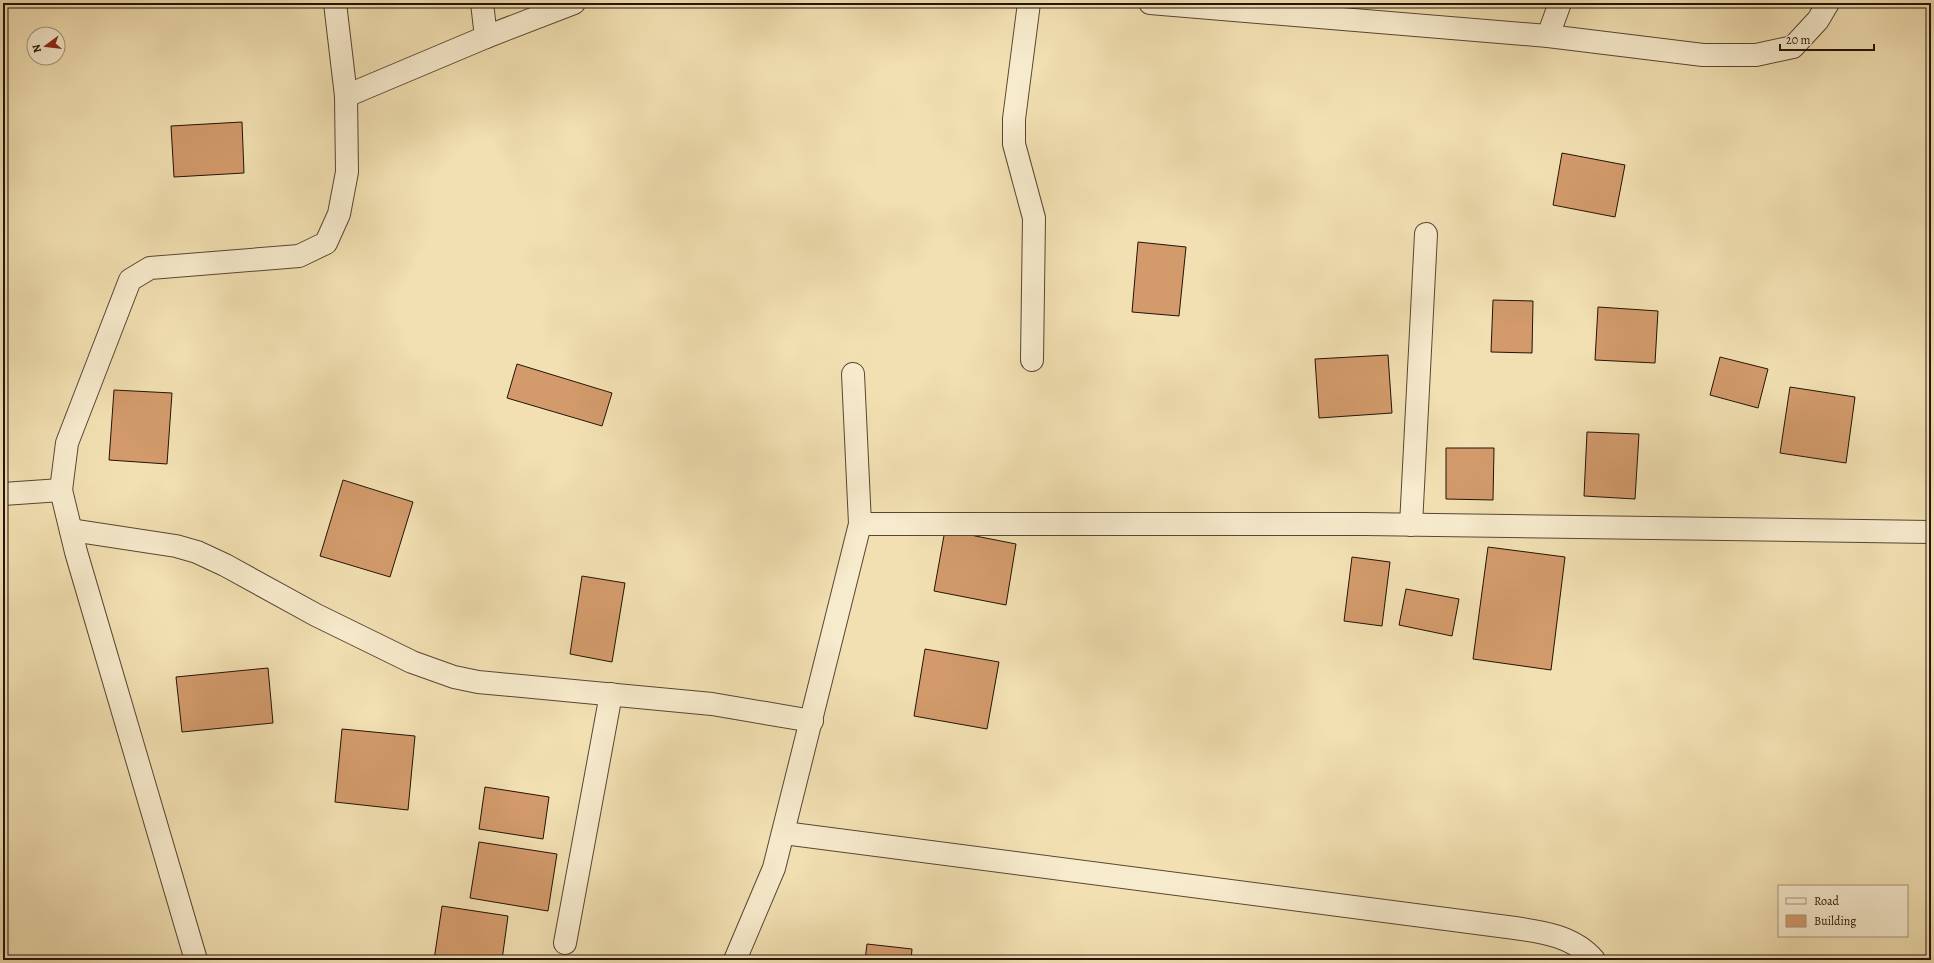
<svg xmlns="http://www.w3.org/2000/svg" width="1934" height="963" viewBox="0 0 1934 963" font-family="Alegreya,serif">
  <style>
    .building { fill: #d39b6c; stroke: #241207 }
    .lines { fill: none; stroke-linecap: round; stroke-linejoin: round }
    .street-casing { stroke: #584632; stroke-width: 24 }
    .street { stroke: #f7ebcd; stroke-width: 22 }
  </style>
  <rect width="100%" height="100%" fill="#f2e0b2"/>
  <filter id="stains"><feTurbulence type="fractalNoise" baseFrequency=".005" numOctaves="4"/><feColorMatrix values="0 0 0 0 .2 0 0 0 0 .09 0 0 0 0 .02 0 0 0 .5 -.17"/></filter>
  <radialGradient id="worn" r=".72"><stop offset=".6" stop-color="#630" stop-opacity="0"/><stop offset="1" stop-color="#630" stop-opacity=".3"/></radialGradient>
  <!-- building -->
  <g class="building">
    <polygon points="242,122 244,173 174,177 171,126"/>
    <polygon points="1562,153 1625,165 1615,217 1553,205"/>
    <polygon points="1138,242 1186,247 1179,316 1132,312"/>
    <polygon points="1493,300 1533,301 1532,353 1491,352"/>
    <polygon points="1598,307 1658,311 1655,363 1595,360"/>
    <polygon points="1388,355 1392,413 1319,418 1315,359"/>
    <polygon points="1720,357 1768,369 1758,408 1710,395"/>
    <polygon points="517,364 612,393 602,426 507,398"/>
    <polygon points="1790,387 1855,397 1846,463 1780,453"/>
    <polygon points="114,390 172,393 167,464 109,460"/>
    <polygon points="1587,432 1639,434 1635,499 1584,496"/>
    <polygon points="1446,448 1494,448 1493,500 1446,499"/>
    <polygon points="343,480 413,502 390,577 320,556"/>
    <polygon points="945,530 1016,544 1006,605 934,591"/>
    <polygon points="1488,547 1565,557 1551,670 1473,659"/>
    <polygon points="1352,557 1390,562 1382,626 1344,621"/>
    <polygon points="582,576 625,583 612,662 570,654"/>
    <polygon points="1406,589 1459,599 1452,636 1399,625"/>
    <polygon points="925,649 999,662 987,729 914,716"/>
    <polygon points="268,668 273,723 182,732 176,677"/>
    <polygon points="342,729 415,736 408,810 335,802"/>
    <polygon points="485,787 549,797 543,839 479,829"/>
    <polygon points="479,842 557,854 548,911 470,898"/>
    <polygon points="442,906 508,916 502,960 434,960"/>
    <polygon points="867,944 912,949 911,960 865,960"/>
    <polygon points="996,957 1034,960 996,960"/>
  </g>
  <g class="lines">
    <defs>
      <g id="street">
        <polyline points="482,3 486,37"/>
        <polyline points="1029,3 1014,119 1014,144 1034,218 1032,360"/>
        <polyline points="1150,3 1548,36 1703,55 1756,55 1793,47 1818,20 1828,3"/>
        <polyline points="1548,36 1560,3"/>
        <polyline points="346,96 486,37 574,3"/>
        <polyline points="61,490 67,443 130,280 150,268 299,256 326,243 339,214 347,172 346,96 335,3"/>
        <polyline points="3,494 61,490 76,552 196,960"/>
        <polyline points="860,524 1364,524 1931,532"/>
        <polyline points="1411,525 1426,234"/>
        <polyline points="71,530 176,546 197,552 225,565 316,615 412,662 454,677 478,682 712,704 812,721"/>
        <path d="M 784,833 L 1515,928 C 1544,932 1575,937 1594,960"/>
        <polyline points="565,943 611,694"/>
        <polyline points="735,960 774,868 860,524 853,374"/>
      </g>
    </defs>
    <!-- street casing -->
    <use href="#street" class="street-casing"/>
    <!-- street -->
    <use href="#street" class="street"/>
  </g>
  <!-- margin -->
  <rect width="1934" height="963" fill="none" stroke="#f2e0b2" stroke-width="16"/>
  <rect x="4" y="4" width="1926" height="955" fill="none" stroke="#241207" stroke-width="2"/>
  <rect x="8" y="8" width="1918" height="947" fill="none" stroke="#241207"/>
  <!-- legend -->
  <rect x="1778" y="885" width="130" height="52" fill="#f7ebcd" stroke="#a3947e"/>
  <rect x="1786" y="898" width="20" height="6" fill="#f7ebcd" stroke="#a3947e"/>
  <text x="1814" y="905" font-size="12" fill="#241207">Road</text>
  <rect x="1786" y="915" width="20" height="12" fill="#d39b6c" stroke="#a3947e"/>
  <text x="1814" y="925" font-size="12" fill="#241207">Building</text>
  <!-- north arrow -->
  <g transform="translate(46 46) rotate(255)"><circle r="19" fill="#f7ebcd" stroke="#a3947e"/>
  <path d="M0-3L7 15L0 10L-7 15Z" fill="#8f2418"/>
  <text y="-6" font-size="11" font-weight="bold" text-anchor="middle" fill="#241207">N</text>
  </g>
  <!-- scale -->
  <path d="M1780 44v6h94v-6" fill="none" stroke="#241207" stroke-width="2"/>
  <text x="1786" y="44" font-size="12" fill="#241207" stroke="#f7ebcd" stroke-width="3" paint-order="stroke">20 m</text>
  <rect width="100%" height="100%" filter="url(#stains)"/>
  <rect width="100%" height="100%" fill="url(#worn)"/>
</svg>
